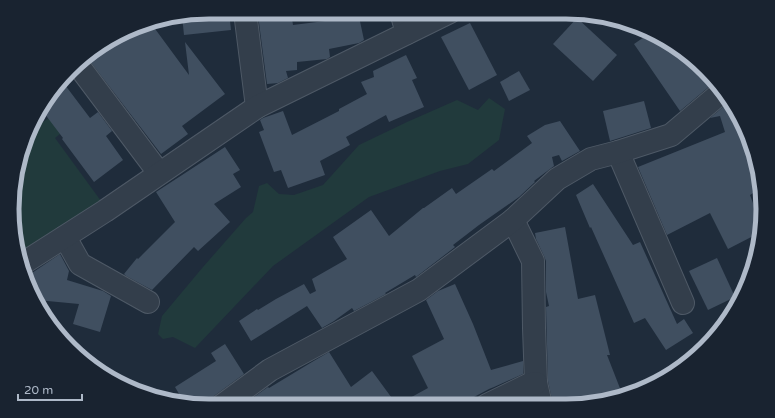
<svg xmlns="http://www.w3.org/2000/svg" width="775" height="418" viewBox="0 0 775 418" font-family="'Varela Round',sans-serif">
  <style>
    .green { fill: #213a3c }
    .building { fill: #404f60 }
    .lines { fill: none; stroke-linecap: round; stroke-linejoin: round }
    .minor-casing { stroke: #4e5966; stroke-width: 24 }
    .minor { stroke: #333e4b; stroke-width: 22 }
    .rim { fill: none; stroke: #aeb9c8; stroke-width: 5 }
  </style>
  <rect width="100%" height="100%" fill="#1f2c3b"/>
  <!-- green -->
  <g class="green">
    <polygon points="489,98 505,109 499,140 468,164 440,171 369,197 273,266 195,348 173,337 163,339 158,334 162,316 203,267 246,218 253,212 259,186 267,183 279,194 294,195 323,185 359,145 407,122 457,100 478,110"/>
    <polygon points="67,105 77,120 55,138 101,201 20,254 12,222 19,158 38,115 43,122"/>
  </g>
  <!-- building -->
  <g class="building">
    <polygon points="209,12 229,12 231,30 184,35 182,16"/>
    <polygon points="281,12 291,12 293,25 333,20 331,12 358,12 364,40 359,43 329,49 330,57 327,59 297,62 297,70 286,71 288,78 278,83 267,84 258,15"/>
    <polygon points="577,18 617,55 593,81 553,44"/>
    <polygon points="150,22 189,75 185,42 225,94 182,126 188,134 161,154 86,56 89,53 145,23"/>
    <polygon points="470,23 497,75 469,90 441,37"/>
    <polygon points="650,33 662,38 672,51 676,49 699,68 711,85 680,111 634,44"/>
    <polygon points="406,55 417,78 412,80 424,107 389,122 386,115 346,137 350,145 320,161 325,175 288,188 281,170 274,172 259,132 264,130 260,120 263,118 283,111 292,135 339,111 339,109 367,94 361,82 374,77 373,71"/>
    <polygon points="519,71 530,90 509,101 500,82"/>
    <polygon points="62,81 90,118 98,112 112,131 106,136 123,160 94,182 62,139 63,138 41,109 45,100"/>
    <polygon points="644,101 651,128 610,141 603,111"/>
    <polygon points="729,102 756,158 758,190 750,195 761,225 761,232 728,249 710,213 667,235 638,167 725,132 720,116 710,118"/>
    <polygon points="560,121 580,151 562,161 559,155 552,157 554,166 534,181 535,182 519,197 479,225 453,245 455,247 416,277 415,275 385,293 386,294 354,311 352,308 334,321 322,328 307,306 251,341 239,321 257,309 258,310 276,299 304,284 310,294 316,291 312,279 347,259 333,237 371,210 389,236 423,208 424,208 452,188 456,194 492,169 494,171 532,143 527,136 545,125"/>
    <polygon points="225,147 240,170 233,174 241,187 214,204 230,222 198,251 194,247 152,290 126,276 124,274 137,258 138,259 175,222 156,192"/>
    <polygon points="593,184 633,245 640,242 677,324 684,319 693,333 666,350 645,318 634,323 591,227 590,228 576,195"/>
    <polygon points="565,227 578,299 595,295 610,355 607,355 623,396 599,402 596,394 571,404 553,404 548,381 546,307 549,306 546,292 546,261 544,256 536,239 535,233"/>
    <polygon points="60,254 69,271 67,280 103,291 111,296 100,332 73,324 79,304 37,300 27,285 25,276 29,275"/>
    <polygon points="717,258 735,297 708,310 689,271"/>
    <polygon points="455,284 473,324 491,370 523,361 523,374 494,387 489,389 459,405 243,405 268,387 269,388 312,362 329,352 351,387 372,371 397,405 428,388 412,356 444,339 426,300 438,291"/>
    <polygon points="225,344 244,374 214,396 210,401 209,406 196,406 185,404 175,387 216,361 211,353"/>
  </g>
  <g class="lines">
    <defs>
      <g id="minor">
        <polyline points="245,12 257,107"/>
        <polyline points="401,12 407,33"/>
        <polyline points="78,65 159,173"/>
        <polyline points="618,152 683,303"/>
        <polyline points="513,220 533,261 534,328 536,383 541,405"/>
        <polyline points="65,237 80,264 148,302"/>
        <polyline points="22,264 105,211 257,107 450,12"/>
        <polyline points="487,405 528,385 536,383"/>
        <polyline points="221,406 270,370 419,290 513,220 557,179 591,159 618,152 671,135 723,91"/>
      </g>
    </defs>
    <!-- minor casing -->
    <use href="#minor" class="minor-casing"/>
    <!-- minor -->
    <use href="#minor" class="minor"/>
  </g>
  <!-- crop -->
  <path d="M0 0H775V418H0ZM209 19H566A190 190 0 0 1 756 209V209A190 190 0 0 1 566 399H209A190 190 0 0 1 19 209V209A190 190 0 0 1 209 19Z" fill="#192330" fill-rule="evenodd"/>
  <path class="rim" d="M209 19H566A190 190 0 0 1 756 209V209A190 190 0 0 1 566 399H209A190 190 0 0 1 19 209V209A190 190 0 0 1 209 19Z"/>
  <!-- scale -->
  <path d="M18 394v6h64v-6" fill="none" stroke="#aeb9c8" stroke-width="2"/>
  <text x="24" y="394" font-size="12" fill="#aeb9c8" stroke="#192330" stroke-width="3" paint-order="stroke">20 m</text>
</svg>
